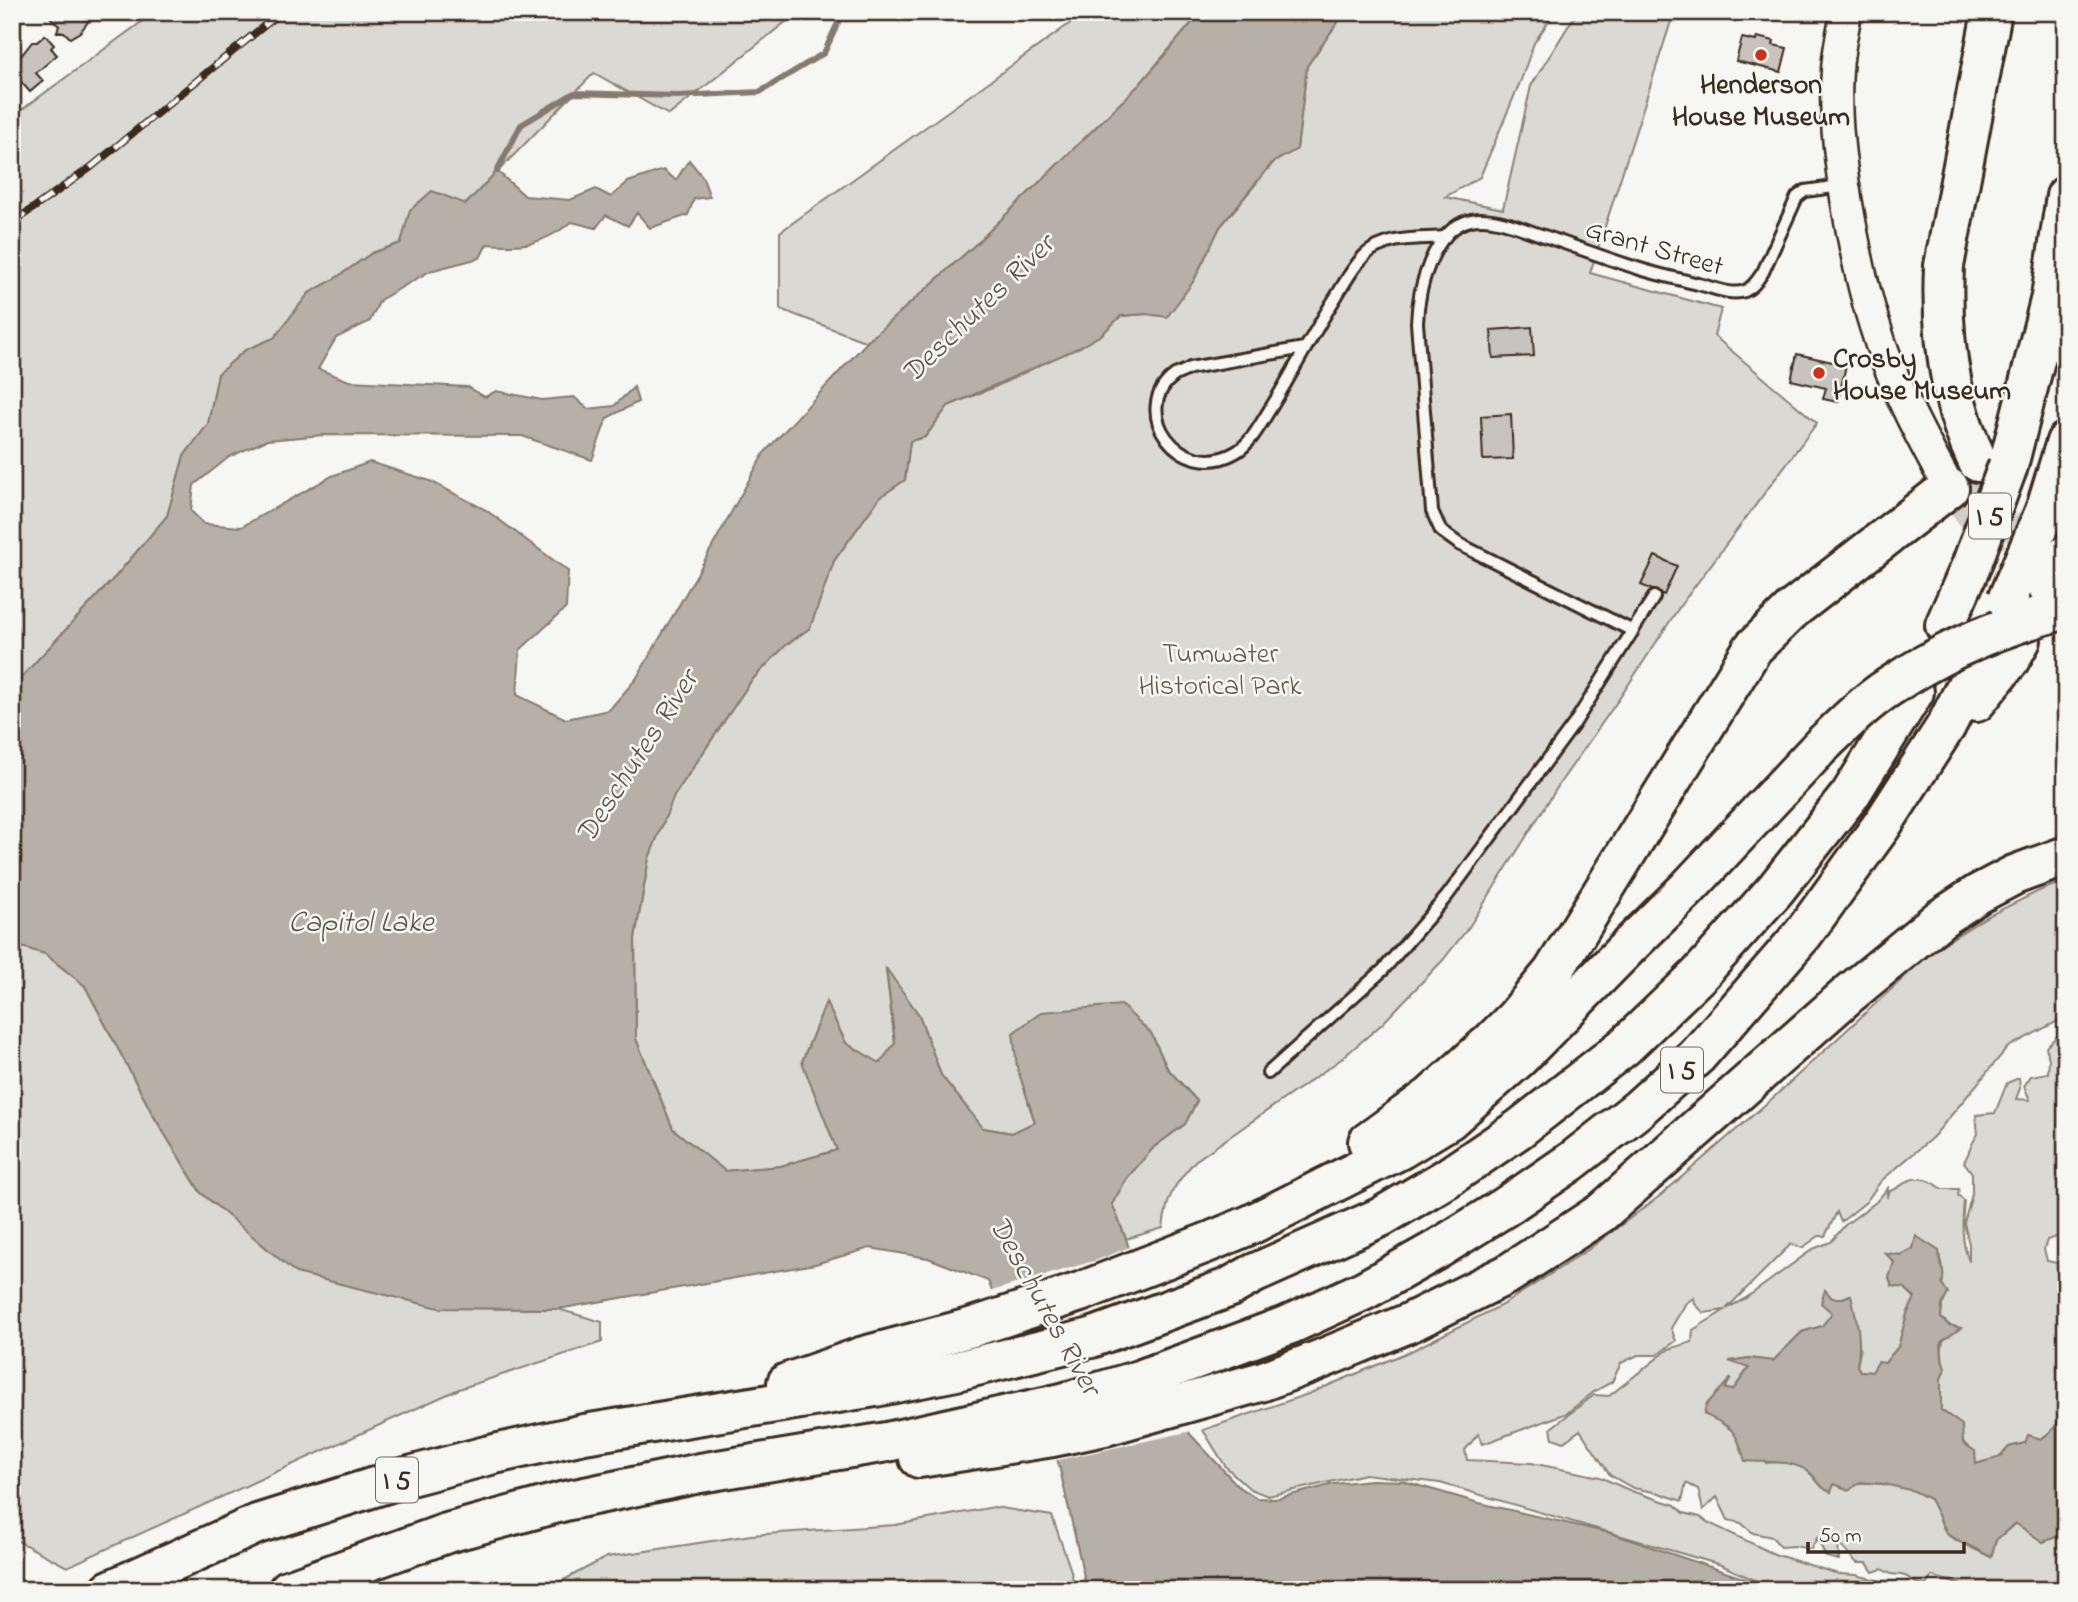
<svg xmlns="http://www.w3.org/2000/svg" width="2078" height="1602" viewBox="0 0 2078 1602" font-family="'Indie Flower',sans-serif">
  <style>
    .green { fill: #dad9d3; stroke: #8a8278; stroke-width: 2 }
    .water { fill: #b6b0a9; stroke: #857a71; stroke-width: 2 }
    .pier { fill: #f6f6f2 }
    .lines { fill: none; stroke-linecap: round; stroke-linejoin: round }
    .stream { stroke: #857a71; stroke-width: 6 }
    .building { fill: #c8c3be; stroke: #3b2a1e; stroke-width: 2 }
    .tertiary-tunnel { stroke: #d1cdc8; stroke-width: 26; stroke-dasharray: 26 13; stroke-linecap: butt }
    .motorway-tunnel { stroke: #d1cdc8; stroke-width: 38; stroke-dasharray: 38 19; stroke-linecap: butt }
    .service-casing { stroke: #3b2a1e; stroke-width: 16 }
    .secondary-casing { stroke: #3b2a1e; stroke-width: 35 }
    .motorway-casing { stroke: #3b2a1e; stroke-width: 44 }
    .service { stroke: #f6f6f2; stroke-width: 10 }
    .secondary { stroke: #f6f6f2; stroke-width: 30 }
    .motorway { stroke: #f6f6f2; stroke-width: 38 }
    .rail-casing { stroke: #3b2a1e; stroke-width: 8 }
    .rail { stroke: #f6f6f2; stroke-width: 5; stroke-dasharray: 16; stroke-linecap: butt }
    .motorway-bridge-casing { stroke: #3b2a1e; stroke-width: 44; stroke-linecap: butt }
    .motorway-bridge { stroke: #f6f6f2; stroke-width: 38 }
    .poi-dot { fill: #c8321e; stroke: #f6f6f2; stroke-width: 2.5 }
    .labels { text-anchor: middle; stroke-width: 5; stroke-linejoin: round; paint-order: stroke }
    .shield { fill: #f6f6f2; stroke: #73675e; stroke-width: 2 }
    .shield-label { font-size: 26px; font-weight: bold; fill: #3b2a1e }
    .poi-label { font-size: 28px; font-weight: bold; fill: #3b2a1e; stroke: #f6f6f2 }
    .street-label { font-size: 28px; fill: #3b2a1e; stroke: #f6f6f2 }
    .park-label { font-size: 28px; fill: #63564b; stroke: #f6f6f2 }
    .water-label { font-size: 30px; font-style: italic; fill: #605248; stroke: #f6f6f2 }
  </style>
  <rect width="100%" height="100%" fill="#f6f6f2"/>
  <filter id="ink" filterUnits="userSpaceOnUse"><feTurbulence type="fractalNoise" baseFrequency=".0143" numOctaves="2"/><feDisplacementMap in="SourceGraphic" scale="14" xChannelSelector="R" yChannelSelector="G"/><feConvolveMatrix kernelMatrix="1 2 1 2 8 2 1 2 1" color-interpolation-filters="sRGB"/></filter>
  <g filter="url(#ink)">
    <!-- green -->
    <g class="green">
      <polygon points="155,12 798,12 669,115 594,73 466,204 410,210 401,243 372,253 333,280 309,293 274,338 245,350 218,374 208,424 184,456 167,516 116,576 14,685 12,690 12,117"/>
      <polygon points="1086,12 1201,12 1140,84 976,244 867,342 780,309 780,232"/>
      <path d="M 1345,12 L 1555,12 L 1534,43 L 1521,80 L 1480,177 L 1445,197 L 1503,209 L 1531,86 L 1577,12 L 1674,12 L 1590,273 L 1721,309 L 1714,336 L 1817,423 L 1680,606 L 1619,699 L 1562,780 L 1469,927 L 1443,960 L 1382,1024 L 1340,1060 L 1195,1161 C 1174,1185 1167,1195 1163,1228 L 1126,1239 L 1112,1203 L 1127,1178 L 1154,1147 L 1185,1124 L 1197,1101 L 1167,1068 L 1151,1033 L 1028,1102 L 1035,1122 L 1013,1133 L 983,1128 L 941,1075 L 919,1015 L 886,970 L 895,1043 L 879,1064 L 846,1043 L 826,1003 L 802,1061 L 837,1150 L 781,1166 L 725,1171 L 673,1129 L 636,1039 L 635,938 L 649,858 L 674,796 L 751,681 L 785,646 L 810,627 L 834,561 L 880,497 L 905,480 L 910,441 L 925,437 L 948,406 L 995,387 L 1101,335 L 1121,316 L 1146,314 L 1193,282 L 1220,227 L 1273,163 L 1297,149 L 1307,66 Z"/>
      <path d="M 2066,881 L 2066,1017 L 2008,1047 L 1933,1137 L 1881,1181 L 1866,1202 L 1841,1222 L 1837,1212 L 1825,1236 L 1819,1236 L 1802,1248 L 1791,1244 L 1726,1309 L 1746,1298 L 1813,1249 L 1831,1242 L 1845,1225 L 1876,1202 L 1888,1188 L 1887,1198 L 1890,1191 C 1898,1189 1903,1183 1910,1180 C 1922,1176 1934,1182 1942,1189 L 1959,1189 L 1958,1195 L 1964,1201 C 1962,1221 1961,1242 1969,1261 L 1969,1244 L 1964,1223 L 1972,1194 L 1972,1173 L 1964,1162 C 1970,1152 1971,1143 1978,1134 L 1976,1115 L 1995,1113 L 2007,1083 L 2019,1078 L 2020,1088 L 2016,1099 L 2030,1100 L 2024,1086 L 2031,1076 L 2048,1073 L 2049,1059 L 2046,1047 L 2057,1036 L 2066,1031 L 2066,1221 L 2061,1225 L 2062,1235 L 2047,1240 L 2044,1249 L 2047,1261 L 2057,1263 L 2062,1260 L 2063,1250 L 2060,1241 L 2066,1239 L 2066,1412 L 2063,1409 C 2061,1422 2052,1432 2041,1439 L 2028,1435 L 2026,1443 L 2009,1447 L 2000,1457 L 1976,1464 L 1949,1416 L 1941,1410 L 1941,1379 L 1945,1368 C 1939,1352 1942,1340 1949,1325 L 1941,1318 L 1942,1305 L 1948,1293 L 1942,1284 C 1946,1270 1939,1265 1939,1251 L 1916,1237 L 1913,1249 L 1900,1255 L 1886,1253 L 1894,1262 L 1889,1278 L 1905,1288 L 1915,1298 L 1907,1314 L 1898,1347 L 1885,1363 L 1872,1372 L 1860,1371 L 1857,1366 L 1860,1352 L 1850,1295 L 1843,1298 L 1832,1298 L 1832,1313 L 1822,1326 L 1802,1332 L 1773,1361 L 1749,1358 L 1731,1361 L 1749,1367 L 1733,1390 L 1725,1389 L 1727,1383 L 1719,1392 L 1723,1424 L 1737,1434 L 1766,1463 C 1779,1461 1800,1462 1810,1473 C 1818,1481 1820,1488 1831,1492 L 1834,1483 C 1856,1482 1914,1482 1930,1499 C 1939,1508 1939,1524 1947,1534 C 1953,1540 1981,1552 1991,1557 L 1996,1540 L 2016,1523 L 2043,1542 L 2066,1533 L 2066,1590 L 1978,1590 L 1932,1576 L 1926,1585 C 1910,1583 1915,1580 1905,1576 C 1895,1572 1895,1578 1882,1569 L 1873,1572 L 1867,1563 L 1857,1563 L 1838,1543 L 1839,1560 L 1826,1557 L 1817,1538 L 1811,1549 L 1794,1546 L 1781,1547 L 1772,1537 L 1753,1533 L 1741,1523 L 1728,1520 L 1717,1497 L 1703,1510 L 1698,1489 L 1686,1483 L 1682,1501 L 1659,1493 L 1633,1488 L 1610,1475 L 1580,1430 L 1564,1442 L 1553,1438 L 1551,1428 L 1594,1395 L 1609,1396 L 1669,1349 L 1692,1342 L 1693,1330 L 1725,1310 L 1704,1313 L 1695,1304 L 1694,1298 L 1686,1303 L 1671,1328 L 1676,1341 L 1657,1355 L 1638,1355 L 1621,1363 L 1612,1382 L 1595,1391 L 1567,1413 L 1483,1444 L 1478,1434 L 1465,1450 L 1467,1460 L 1531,1463 L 1600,1477 L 1631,1491 L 1675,1505 L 1684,1513 L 1700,1517 L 1707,1522 L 1774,1554 L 1838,1574 L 1856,1575 L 1918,1590 L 1777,1590 L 1721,1565 L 1440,1483 L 1365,1474 L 1268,1496 L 1250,1489 L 1226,1467 L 1203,1430 L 1308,1394 L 1413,1350 L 1504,1304 L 1589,1249 L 1661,1195 L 1775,1096 L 1934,950 L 1986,917 L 2041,890 Z"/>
      <polygon points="12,944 45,954 85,986 153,1115 201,1193 439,1308 558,1309 602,1322 602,1342 459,1389 67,1567 12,1538"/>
      <polygon points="994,1507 1052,1516 1071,1571 1075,1590 545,1590 607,1557 751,1535 895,1525"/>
    </g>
    <!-- water -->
    <g class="water">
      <path d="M 1201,12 L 1345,12 L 1307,66 L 1297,149 L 1272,163 L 1220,227 L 1193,282 L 1167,317 L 1146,314 L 1121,316 L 1101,335 L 1078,348 L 948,406 L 925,437 L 910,441 L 905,480 L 880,497 L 834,561 L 810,628 L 785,646 L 751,681 L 674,796 L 649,858 L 635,938 L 636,1039 L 673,1129 L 725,1171 L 781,1166 L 837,1150 L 802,1062 L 826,1002 L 846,1043 L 880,1063 L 895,1043 L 886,968 L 919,1015 L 941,1075 L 983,1128 L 1012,1133 L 1035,1122 L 1017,1067 L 1013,1033 L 1042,1012 L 1121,1005 L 1151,1033 L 1167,1068 L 1197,1101 L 1185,1124 L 1154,1147 L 1127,1178 L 1112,1204 L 1126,1239 L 1190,1434 L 1239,1487 L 1257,1498 L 1275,1499 L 1334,1484 L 1371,1480 L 1403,1481 L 1479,1503 L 1610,1533 L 1778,1590 L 1087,1590 L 1059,1465 L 988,1281 L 928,1258 L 870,1248 L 815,1264 L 558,1309 L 439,1308 L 296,1273 L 201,1193 L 153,1115 L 85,986 L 45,954 L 12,944 L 12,690 L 14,685 L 116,576 L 167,516 L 184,456 L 208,424 L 218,374 L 245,350 L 274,338 L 309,293 L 333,280 L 372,253 L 401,243 L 410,210 L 432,191 L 466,204 L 497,171 L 525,196 L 570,200 L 596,189 L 611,197 L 628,182 L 663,170 L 676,180 L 689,160 L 702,176 L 710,197 L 694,199 L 688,215 L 650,228 L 637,213 L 628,226 L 606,215 L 596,228 L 572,222 C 541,245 525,247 487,244 L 480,258 L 430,271 L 380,300 L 370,321 L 336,338 L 318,369 L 349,381 L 468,387 L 485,397 L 496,391 L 542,400 L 574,397 L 588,409 L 614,406 L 634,387 L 638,402 L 607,418 L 592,460 L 522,436 L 324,435 L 267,440 L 229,457 L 194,485 L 191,511 L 204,524 L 241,527 L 332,476 L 370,462 L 430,481 L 486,510 L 568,571 L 566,608 L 520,650 L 517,695 L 566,719 L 609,710 L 636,679 L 696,576 L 764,453 L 867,342 L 976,244 L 1140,84 Z"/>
      <path d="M 1916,1236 L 1939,1251 C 1939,1266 1946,1269 1942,1284 L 1948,1293 L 1942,1305 L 1941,1318 L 1949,1325 L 1961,1328 L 1941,1342 L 1942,1360 L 1945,1368 L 1941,1379 L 1941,1410 L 1962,1425 L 1963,1443 L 1975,1451 L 1976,1464 L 2000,1457 L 2009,1447 L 2025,1443 L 2028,1435 L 2041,1439 C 2053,1431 2061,1422 2063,1408 L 2066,1412 L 2066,1495 L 2062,1498 L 2066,1501 L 2066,1533 L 2043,1542 L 2015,1523 L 1996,1540 L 1991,1557 L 1948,1535 L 1930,1499 L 1914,1491 L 1884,1484 L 1860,1482 L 1849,1490 L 1834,1484 L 1831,1492 C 1817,1487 1817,1476 1806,1470 C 1787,1459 1766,1463 1745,1461 C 1735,1428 1734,1429 1704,1414 L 1706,1405 L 1731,1378 L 1725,1389 L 1733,1390 L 1749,1368 L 1729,1361 L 1749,1358 L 1773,1361 L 1802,1332 L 1822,1326 L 1832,1313 L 1821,1303 L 1825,1290 L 1832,1298 L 1843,1298 L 1851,1295 C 1857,1319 1862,1341 1857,1366 L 1860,1371 L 1872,1372 L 1878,1362 L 1885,1363 L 1898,1347 L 1907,1314 L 1915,1298 L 1905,1288 L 1892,1286 L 1889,1278 L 1894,1262 L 1885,1253 L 1900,1255 L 1913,1249 Z"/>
    </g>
    <!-- pier -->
    <polygon class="pier" points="1132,1246 1192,1431 1054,1461 988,1292 1097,1260"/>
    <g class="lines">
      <!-- stream -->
      <polyline class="stream" points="497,171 521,125 574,93 677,96 760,92 824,53 843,12"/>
    </g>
    <!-- building -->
    <g class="building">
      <polygon points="54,12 80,12 88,22 80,32 70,38 64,32 57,32 59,26 51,18"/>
      <polygon points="45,35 54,45 51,48 57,55 36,73 43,81 30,92 16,76 12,79 12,47 21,56 32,42 37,42"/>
      <polygon points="1757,37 1774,41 1773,45 1787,48 1781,72 1736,61 1742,38 1756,41"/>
      <polygon points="1532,327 1534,356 1493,358 1491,330"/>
      <polygon points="1797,354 1846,365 1838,402 1823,399 1826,388 1791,380"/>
      <polygon points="1511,414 1513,459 1483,460 1481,416"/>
      <polygon points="1655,556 1677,566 1664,595 1641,585"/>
    </g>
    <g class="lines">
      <!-- tertiary-tunnel -->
      <polyline class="tertiary-tunnel" points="1958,500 1996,554 2025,587"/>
      <!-- motorway-tunnel -->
      <path class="motorway-tunnel" d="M 1982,470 C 1999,505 2026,537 2053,564"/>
      <defs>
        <g id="service">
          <path d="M 1304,348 L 1190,368 C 1185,371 1180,373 1175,375 C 1127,410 1181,484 1236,452 C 1252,443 1262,421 1272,406 C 1293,372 1312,335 1334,300 C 1343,286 1352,268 1364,256 C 1368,252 1376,247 1382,245 C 1400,237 1425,239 1445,237"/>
          <path d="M 1633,631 L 1459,544 L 1441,531 L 1432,511 L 1417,323 C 1418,290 1432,229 1471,220 C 1494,215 1522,229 1544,236 C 1576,247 1608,259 1640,269 C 1659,275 1679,279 1698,284 C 1712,287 1730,296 1745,291 C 1754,287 1758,279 1763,272 L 1797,197 L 1805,191 L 1841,186"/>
          <polyline points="1268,1073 1383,970 1447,896 1574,724 1654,597"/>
        </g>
        <path id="secondary" d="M 1846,12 C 1843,31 1838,51 1837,70 C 1834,113 1839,156 1846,198 C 1853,240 1861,282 1874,323 C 1891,381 1920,435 1949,488"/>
        <g id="motorway">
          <path d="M 1978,462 C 1948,401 1941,334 1944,266 L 1992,12"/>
          <polyline points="2008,466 2051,297 2066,196"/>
          <polyline points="2045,511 2066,442"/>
          <polyline points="1945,625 1971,566"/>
          <polyline points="1976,702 2009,661 2021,640"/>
          <polyline points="1368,1142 1430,1097 1493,1040 1515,1018 1553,972 1753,648 1793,609 1949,488"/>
          <polyline points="787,1383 864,1356 973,1327 1080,1292 1209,1242 1252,1224 1401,1149 1449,1120 1519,1058 1633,942 1687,889 1820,747"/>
          <polyline points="919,1458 1053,1437 1105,1426 1263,1381 1314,1362 1411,1322 1508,1274 1601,1213 1849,994 1940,919 1978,894 2014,875 2066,856"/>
          <polyline points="110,1590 257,1524 406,1477 490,1455 584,1434 875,1387 956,1371 1091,1338 1228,1288 1253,1274 1381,1217 1447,1178 1519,1129 1624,1047 1699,975 1775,890 1850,795 1914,692"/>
          <polyline points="288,1590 447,1533 565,1501 700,1473 887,1442 1062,1403 1139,1380 1248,1340 1291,1324 1365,1290 1436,1250 1505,1207 1572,1161 1637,1110 1697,1056 1803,934 1882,825 1946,726 1982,655"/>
        </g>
      </defs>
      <!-- service casing -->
      <use href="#service" class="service-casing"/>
      <!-- secondary casing -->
      <use href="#secondary" class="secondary-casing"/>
      <!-- motorway casing -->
      <use href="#motorway" class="motorway-casing"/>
      <!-- service -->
      <use href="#service" class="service"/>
      <!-- secondary -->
      <use href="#secondary" class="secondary"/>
      <!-- motorway -->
      <use href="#motorway" class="motorway"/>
      <defs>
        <polyline id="rail" points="12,223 90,168 281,12"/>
      </defs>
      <!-- rail casing -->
      <use href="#rail" class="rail-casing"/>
      <!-- rail -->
      <use href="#rail" class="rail"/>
      <defs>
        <g id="motorway-bridge">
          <polyline points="1971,566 2008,466"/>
          <polyline points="2048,588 2066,555"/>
          <polyline points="2007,600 2045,511"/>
          <path d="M 1820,747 C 1842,726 1863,704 1889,687 C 1942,651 2004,625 2066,609"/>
        </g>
      </defs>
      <!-- motorway-bridge casing -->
      <use href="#motorway-bridge" class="motorway-bridge-casing"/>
      <!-- motorway-bridge -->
      <use href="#motorway-bridge" class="motorway-bridge"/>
    </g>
  </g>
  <!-- markers -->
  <g class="poi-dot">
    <circle cx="1761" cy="55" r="7"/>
    <circle cx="1819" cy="373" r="7"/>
  </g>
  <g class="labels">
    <!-- shield labels -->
    <g class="shield">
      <rect x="1969" y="493.5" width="42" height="45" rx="5"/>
      <rect x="1661" y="1047.5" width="42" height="45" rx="5"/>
      <rect x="376" y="1457.5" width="42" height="45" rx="5"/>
    </g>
    <g class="shield-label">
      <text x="1990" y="525">I 5</text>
      <text x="1682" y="1079">I 5</text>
      <text x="397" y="1489">I 5</text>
    </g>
    <!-- poi labels -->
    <g class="poi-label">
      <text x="1761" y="93">Henderson<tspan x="1761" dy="32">House Museum</tspan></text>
      <text x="1833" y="367" text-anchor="start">Crosby<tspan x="1833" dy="32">House Museum</tspan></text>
    </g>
    <!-- street labels -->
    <g class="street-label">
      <text transform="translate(1655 246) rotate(16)" y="10">Grant Street</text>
    </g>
    <!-- park labels -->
    <g class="park-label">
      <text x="1220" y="662">Tumwater<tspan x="1220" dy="32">Historical Park</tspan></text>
    </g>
    <!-- water labels -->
    <g class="water-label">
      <text transform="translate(977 308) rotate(-44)" y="10">Deschutes River</text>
      <text transform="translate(636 756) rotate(-57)" y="10">Deschutes River</text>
      <text x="361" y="931">Capitol Lake</text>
      <text transform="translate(1046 1305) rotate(61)" y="10">Deschutes River</text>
    </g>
  </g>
  <!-- margin -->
  <rect width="2078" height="1602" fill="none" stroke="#f6f6f2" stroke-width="42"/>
  <rect x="21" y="21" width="2036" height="1560" fill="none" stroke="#3b2a1e" stroke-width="2.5" filter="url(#ink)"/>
  <!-- scale -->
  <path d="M1808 1542v10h156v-10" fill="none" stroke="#3b2a1e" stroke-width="3.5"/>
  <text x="1819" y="1542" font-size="21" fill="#3b2a1e" stroke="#f6f6f2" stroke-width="5" paint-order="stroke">50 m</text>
</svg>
